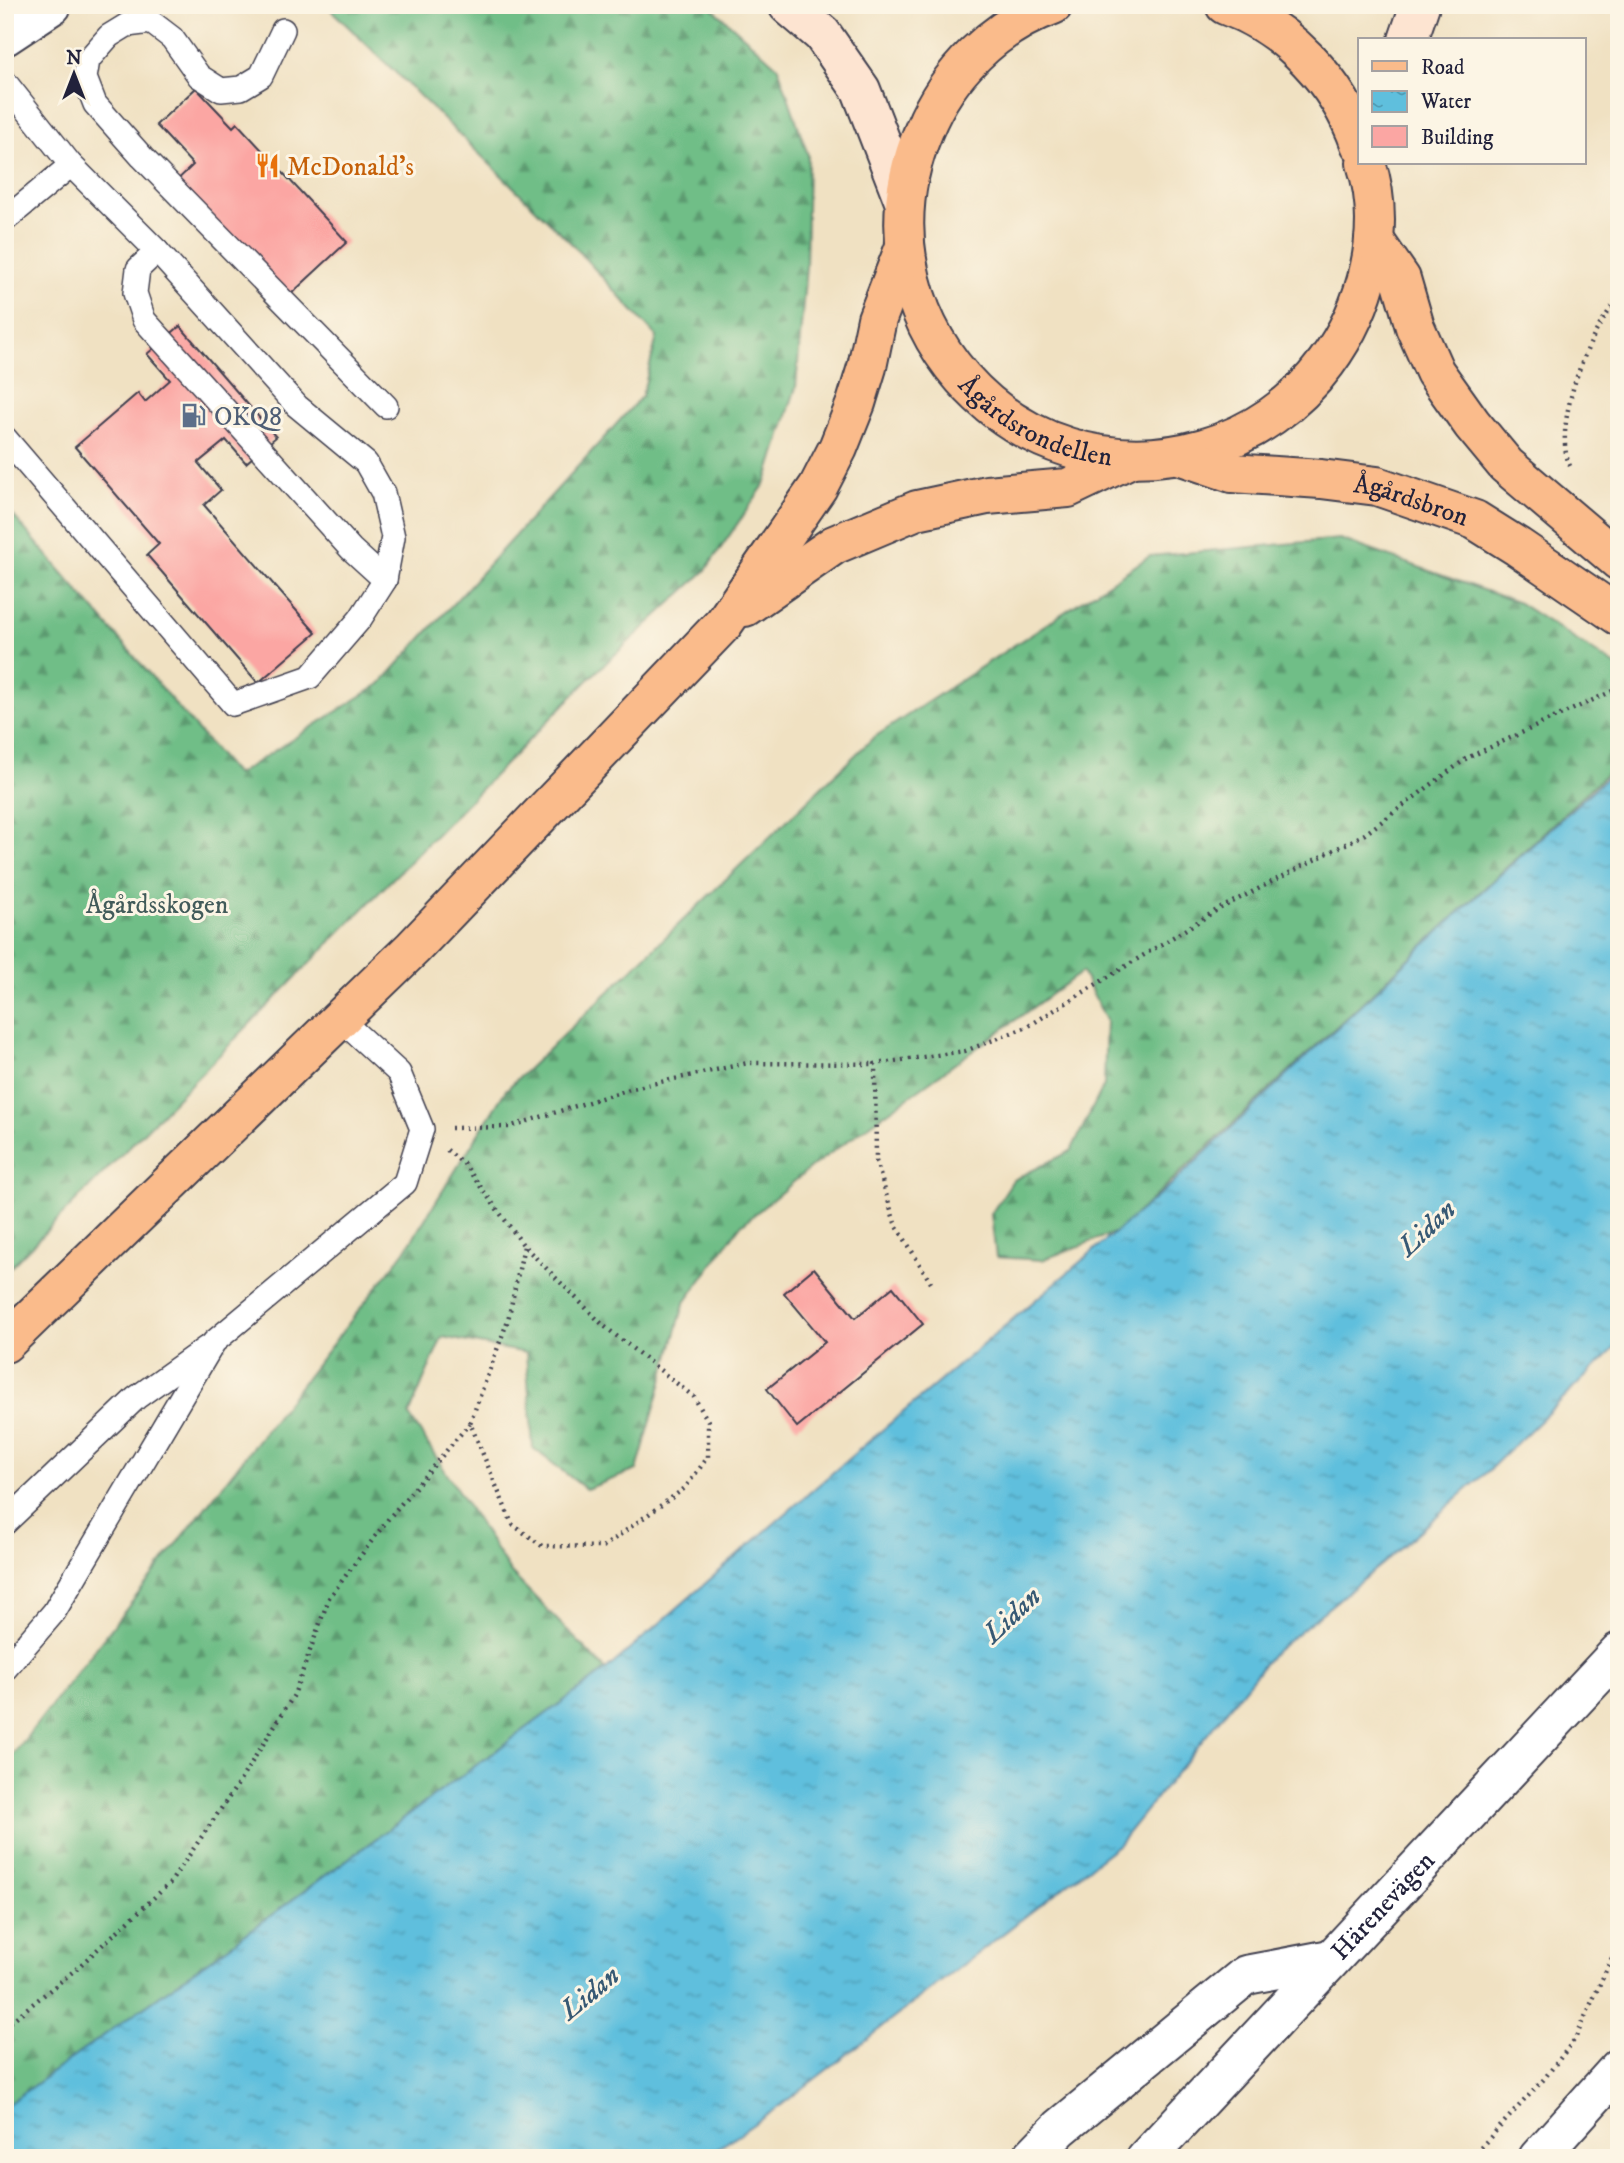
<svg xmlns="http://www.w3.org/2000/svg" width="1624" height="2163" viewBox="0 0 1624 2163" font-family="'IM FELL DW Pica',serif">
  <style>
    .forest { fill: url(#forest-firs); stroke: #497061; stroke-width: 2 }
    .water { fill: url(#water-ripples); stroke: #40708c; stroke-width: 2 }
    .building { fill: #fba6a3 }
    .lines { fill: none; stroke-linecap: round; stroke-linejoin: round }
    .service-casing { stroke: #413f4f; stroke-width: 26 }
    .minor-casing { stroke: #413f4f; stroke-width: 42 }
    .tertiary-casing { stroke: #413f4f; stroke-width: 42 }
    .secondary-casing { stroke: #413f4f; stroke-width: 42 }
    .primary-casing { stroke: #413f4f; stroke-width: 42 }
    .path { stroke: #413f4f; stroke-width: 4.5; stroke-dasharray: 2 5; stroke-linecap: butt }
    .service { stroke: #fff; stroke-width: 23 }
    .minor { stroke: #fff; stroke-width: 38 }
    .tertiary { stroke: #fff; stroke-width: 38 }
    .secondary { stroke: #fde4d1; stroke-width: 38 }
    .primary { stroke: #fabb8b; stroke-width: 38 }
    .labels { text-anchor: middle; stroke-width: 6; stroke-linejoin: round; paint-order: stroke }
    .food-label { font-size: 26px; fill: #c56008; stroke: #fcf5e5; text-anchor: start }
    .street-label { font-size: 26px; fill: #22223b; stroke: #fcf5e5 }
    .service-label { font-size: 26px; fill: #4e5e75; stroke: #fcf5e5; text-anchor: start }
    .park-label { font-size: 26px; fill: #425b5a; stroke: #fcf5e5 }
    .water-label { font-size: 28px; font-style: italic; fill: #375974; stroke: #fcf5e5 }
  </style>
  <defs>
    <pattern id="forest-firs" width="22" height="20" patternUnits="userSpaceOnUse" patternTransform="scale(1.75)"><rect width="22" height="20" fill="#70be87"/><path d="M5 1l3.5 6h-7zM16 11l3.5 6h-7z" fill="#5c9a70"/></pattern>
    <pattern id="water-ripples" width="26" height="14" patternUnits="userSpaceOnUse" patternTransform="scale(1.75)"><rect width="26" height="14" fill="#5fbfdd"/><path d="M2 4q2-2 4 0t4 0M15 11q2-2 4 0t4 0" fill="none" stroke="#4e9bb4"/></pattern>
  </defs>
  <rect width="100%" height="100%" fill="#fcf5e5"/>
  <filter id="ink" filterUnits="userSpaceOnUse"><feTurbulence type="fractalNoise" baseFrequency=".0143" numOctaves="2"/><feDisplacementMap in="SourceGraphic" scale="14" xChannelSelector="R" yChannelSelector="G"/><feConvolveMatrix kernelMatrix="1 2 1 2 8 2 1 2 1" color-interpolation-filters="sRGB"/></filter>
  <filter id="wash" filterUnits="userSpaceOnUse"><feTurbulence type="fractalNoise" baseFrequency=".00686" numOctaves="4" result="noise"/><feDisplacementMap in="SourceGraphic" scale="28" xChannelSelector="R" yChannelSelector="G"/><feGaussianBlur stdDeviation="1.57" result="paint"/><feColorMatrix in="noise" values="0 0 0 0 0 0 0 0 0 0 0 0 0 0 0 0 0 1.4 0 .05"/><feComposite in="paint" operator="in"/></filter>
  <g filter="url(#wash)">
    <rect width="100%" height="100%" fill="#f0e1c2"/>
    <!-- forest -->
    <g class="forest">
      <polygon points="326,5 709,5 778,67 808,155 806,266 796,387 766,482 705,571 593,675 5,1273 5,506 236,775 380,684 642,396 657,337 571,243"/>
      <polygon points="1340,539 1519,603 1619,668 1619,762 1117,1232 1042,1260 996,1257 991,1214 1013,1180 1071,1151 1104,1085 1106,1020 1082,972 814,1165 739,1227 684,1304 637,1470 586,1489 533,1448 526,1353 442,1337 409,1415 511,1573 606,1670 232,1944 5,2106 5,1765 405,1251 506,1090 873,738 1150,556"/>
    </g>
    <!-- water -->
    <polygon class="water" points="1619,766 1619,1344 1489,1470 1388,1559 1272,1654 1119,1844 780,2106 704,2158 5,2158 5,2106 232,1944 606,1670 854,1454 1172,1184 1455,916"/>
    <g id="blocks">
      <!-- building -->
      <g class="building">
        <polygon points="196,88 233,127 237,123 347,242 278,306 169,188 193,165 156,125"/>
        <polygon points="180,326 276,437 246,463 226,440 198,463 221,490 204,505 316,633 258,683 147,555 159,544 75,447 138,393 145,402 170,380 147,354"/>
        <polygon points="814,1268 855,1318 893,1287 923,1324 797,1427 767,1389 825,1342 784,1293"/>
      </g>
    </g>
  </g>
  <g filter="url(#ink)">
    <use href="#blocks" fill-opacity="0" stroke="#413f4f" stroke-width="2"/>
    <g class="lines">
      <defs>
        <g id="service">
          <polyline points="283,30 261,76 241,88 221,90 199,76 172,38 151,22 127,25 109,36 88,60 85,78 95,104 142,157 386,406"/>
          <polyline points="5,82 71,165 157,251 297,406 366,463 383,493 393,537 385,580 360,619 310,677 233,704 5,438"/>
          <polyline points="5,220 71,165"/>
          <polyline points="157,251 138,269 135,293 144,320 351,549 385,580"/>
          <polyline points="5,1523 136,1398 206,1348"/>
          <polyline points="5,1669 54,1612 214,1342 405,1183 422,1129 399,1073 339,1018"/>
        </g>
        <g id="minor">
          <polyline points="5,36 52,5"/>
          <polyline points="1031,2158 1060,2128 1246,1975 1331,1959"/>
          <polyline points="1538,2158 1619,2068"/>
        </g>
        <g id="tertiary">
          <path id="s1" d="M 1146,2158 L 1619,1652"/>
        </g>
        <g id="secondary">
          <polyline points="788,5 822,34 861,90 904,201"/>
          <polyline points="1408,40 1420,5"/>
        </g>
        <g id="primary">
          <path id="s2" d="M 1053,5 C 995,26 947,73 924,130 C 846,313 1012,503 1204,448 C 1253,434 1296,404 1326,363 C 1367,308 1388,230 1366,163"/>
          <path d="M 1225,5 C 1287,27 1339,83 1360,144"/>
          <polyline points="1374,240 1401,279 1415,327 1435,372 1472,424 1506,465 1619,561"/>
          <path id="s3" d="M 1179,455 L 1232,473 L 1321,479 L 1377,486 L 1475,520 L 1518,547 L 1619,616"/>
          <polyline points="745,607 834,545 917,510 987,495 1068,488 1131,458"/>
          <polyline points="5,1343 413,948 724,623 818,487 838,448 856,403 867,367 877,319 904,249"/>
        </g>
      </defs>
      <!-- service casing -->
      <use href="#service" class="service-casing"/>
      <!-- minor casing -->
      <use href="#minor" class="minor-casing"/>
      <!-- tertiary casing -->
      <use href="#tertiary" class="tertiary-casing"/>
      <!-- secondary casing -->
      <use href="#secondary" class="secondary-casing"/>
      <!-- primary casing -->
      <use href="#primary" class="primary-casing"/>
      <!-- path -->
      <g class="path">
        <path d="M 1570,466 C 1555,435 1576,372 1591,342 C 1598,325 1610,311 1619,295"/>
        <polyline points="451,1128 509,1127 633,1088 748,1063 875,1064"/>
        <polyline points="447,1150 464,1164 524,1246 604,1326 694,1397 708,1421 708,1457 685,1488 603,1547 542,1546 512,1524 470,1423 508,1320 524,1246"/>
        <polyline points="931,1283 895,1223 876,1161 875,1064 965,1051 1027,1027 1217,910 1365,834 1467,758 1619,688"/>
        <polyline points="5,2026 75,1970 170,1883 238,1784 294,1695 329,1598 389,1518 470,1423"/>
        <polyline points="1471,2158 1544,2079 1575,2039 1619,1942"/>
      </g>
      <!-- service -->
      <use href="#service" class="service"/>
      <!-- minor -->
      <use href="#minor" class="minor"/>
      <!-- tertiary -->
      <use href="#tertiary" class="tertiary"/>
      <!-- secondary -->
      <use href="#secondary" class="secondary"/>
      <!-- primary -->
      <use href="#primary" class="primary"/>
    </g>
  </g>
  <!-- icons -->
  <defs>
    <symbol id="restaurant-bare" viewBox="-9 -9 18 18"><path d="M-5-6h1v4h1v-4h1v4h1v-4h1v5L-1.5 .5V6h-2V.5L-5-1ZM5-6V6H3V1.5H1.5Q1.5-4 5-6Z" fill="#e8710a" stroke="#fcf5e5" stroke-width="2.5" paint-order="stroke"/></symbol>
    <symbol id="fuel-bare" viewBox="-9 -9 18 18"><path d="M-5.5-6h7V0h2V4h1.3V-2.5L3-4.5l.8-.8L6-3V5H2.5V1h-1V6h-7ZM-4.2-4.7v3.2H.2V-4.7Z" fill="#5c6f8a" stroke="#fcf5e5" stroke-width="2.5" paint-order="stroke"/></symbol>
  </defs>
  <g fill-rule="evenodd">
    <use href="#restaurant-bare" x="250" y="148" width="35" height="35"/>
    <use href="#fuel-bare" x="176" y="398" width="35" height="35"/>
  </g>
  <g class="labels">
    <!-- food labels -->
    <g class="food-label">
      <text x="287" y="175">McDonald's</text>
    </g>
    <!-- street labels -->
    <g class="street-label">
      <text dy="9" stroke="none"><textPath href="#s2" startOffset="537">Ågårdsrondellen</textPath></text>
      <text dy="9" stroke="none"><textPath href="#s3" startOffset="238">Ågårdsbron</textPath></text>
      <text dy="9" stroke="none"><textPath href="#s1" startOffset="346">Härenevägen</textPath></text>
    </g>
    <!-- service labels -->
    <g class="service-label">
      <text x="214" y="425">OKQ8</text>
    </g>
    <!-- park labels -->
    <g class="park-label">
      <text x="157" y="913">Ågårdsskogen</text>
    </g>
    <!-- water labels -->
    <g class="water-label">
      <text transform="translate(1426 1227) rotate(-43)" y="10">Lidan</text>
      <text transform="translate(1011 1614) rotate(-43)" y="10">Lidan</text>
      <text transform="translate(589 1992) rotate(-39)" y="10">Lidan</text>
    </g>
  </g>
  <!-- margin -->
  <rect width="1624" height="2163" fill="none" stroke="#fcf5e5" stroke-width="28"/>
  <!-- legend -->
  <rect x="1358" y="38" width="228" height="126" fill="#fcf5e5" stroke="#a5a1a1" stroke-width="2"/>
  <rect x="1372" y="61" width="35" height="10" fill="#fabb8b" stroke="#a5a1a1" stroke-width="2"/>
  <text x="1421" y="74" font-size="21" fill="#22223b">Road</text>
  <rect x="1372" y="91" width="35" height="21" fill="url(#water-ripples)" stroke="#a5a1a1" stroke-width="2"/>
  <text x="1421" y="108" font-size="21" fill="#22223b">Water</text>
  <rect x="1372" y="126" width="35" height="21" fill="#fba6a3" stroke="#a5a1a1" stroke-width="2"/>
  <text x="1421" y="144" font-size="21" fill="#22223b">Building</text>
  <!-- north arrow -->
  <g transform="translate(74 74)" stroke="#fcf5e5" stroke-width="5" paint-order="stroke">
  <path d="M0-5L12 26L0 18L-12 26Z" fill="#22223b"/>
  <text y="-10" font-size="19" font-weight="bold" text-anchor="middle" fill="#22223b">N</text>
  </g>
</svg>
